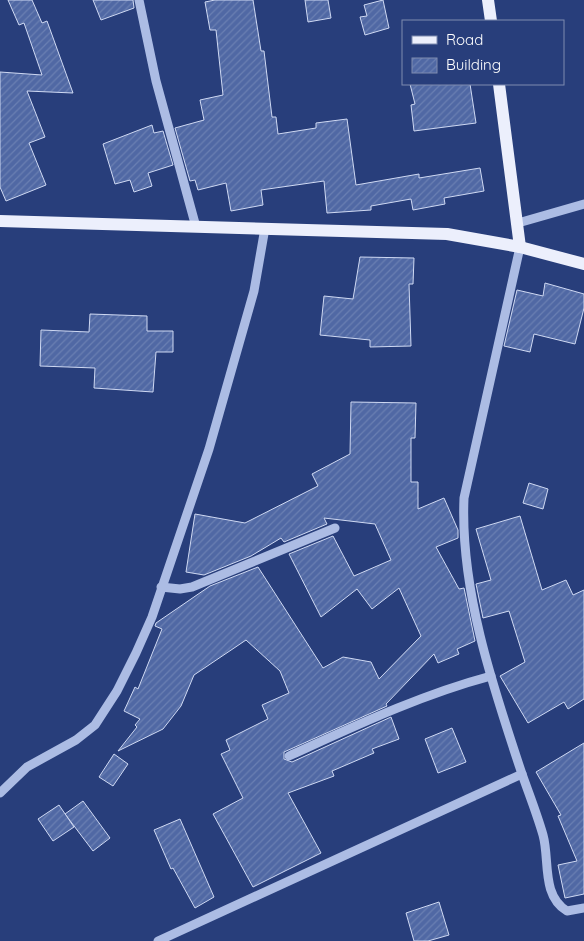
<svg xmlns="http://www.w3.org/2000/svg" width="584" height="941" viewBox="0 0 584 941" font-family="Quicksand,sans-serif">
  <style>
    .building { fill: url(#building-hatch); stroke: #cfd9f3 }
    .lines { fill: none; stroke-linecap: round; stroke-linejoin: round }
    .minor { stroke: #acbce4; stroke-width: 9 }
    .major { stroke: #eceffc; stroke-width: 12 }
  </style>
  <defs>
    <pattern id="building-hatch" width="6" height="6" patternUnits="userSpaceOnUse" patternTransform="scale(1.25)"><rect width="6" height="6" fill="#5068a4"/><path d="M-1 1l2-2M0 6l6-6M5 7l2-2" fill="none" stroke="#6a7fb2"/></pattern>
  </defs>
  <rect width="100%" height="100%" fill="#283e7b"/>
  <!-- building -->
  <g class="building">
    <polygon points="8,0 32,0 42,23 47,21 73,93 27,91 45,137 29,143 46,185 6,201 0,187 0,72 42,75 24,23 19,25"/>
    <polygon points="93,0 133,0 134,8 101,20"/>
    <polygon points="215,0 253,0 261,51 264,51 272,117 276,117 278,134 316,128 316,123 347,119 356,185 419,174 419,178 480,168 484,191 444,198 445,204 413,210 411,199 371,206 371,210 327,213 324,181 261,190 263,205 231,211 226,183 198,190 195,180 190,181 175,128 204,120 200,100 223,95 216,30 210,30 205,2"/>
    <polygon points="305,0 328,0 331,18 308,22"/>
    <polygon points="383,0 389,28 365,35 360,17 367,16 364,5"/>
    <polygon points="410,84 470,84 476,123 414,131 411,105 415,104"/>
    <polygon points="152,125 154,133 163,131 173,165 148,173 152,186 134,192 130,180 115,184 103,144"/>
    <polygon points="360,257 414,258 413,284 409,284 411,346 370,347 370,340 320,335 324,296 353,299"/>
    <polygon points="545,283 584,294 584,308 575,344 534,334 530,352 504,346 517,290 543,296"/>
    <polygon points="90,314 147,316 147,331 173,331 173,352 156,352 153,392 94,388 95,368 40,366 41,330 89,332"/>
    <polygon points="351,402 416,403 415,438 411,438 411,482 418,482 418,509 444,498 458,530 458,538 436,547 459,589 464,588 475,641 457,649 459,654 438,663 434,654 386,704 387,706 284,752 284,759 292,762 391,717 399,739 372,749 374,753 332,771 334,776 288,793 321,853 253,887 213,814 243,798 221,754 230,750 226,740 268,719 262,705 289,693 280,671 246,640 194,675 181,706 163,729 118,751 137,727 135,725 140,719 124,711 135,687 138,689 162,629 155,626 156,623 210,586 258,567 323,668 343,657 371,662 379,679 421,636 399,588 372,609 357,589 321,617 289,554 333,536 354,576 391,560 375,524 324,518 327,524 284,542 281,538 251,556 204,575 186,572 195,514 245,523 318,486 312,474 350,454"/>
    <polygon points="529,483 548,489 543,509 523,503"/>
    <polygon points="520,516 542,590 566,580 573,595 584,590 584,699 568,709 564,702 528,723 500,676 525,662 509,611 483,618 476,584 491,580 476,529"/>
    <polygon points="452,728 466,762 438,773 425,739"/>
    <polygon points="584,743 584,894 565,898 558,865 577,861 558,816 561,815 536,772"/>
    <polygon points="114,754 128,764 113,786 99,777"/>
    <polygon points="83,801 110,838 93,851 65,814"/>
    <polygon points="59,805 74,827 53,841 38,819"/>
    <polygon points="180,819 214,897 195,908 173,868 171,869 154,830"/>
    <polygon points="439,902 449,935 428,941 414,941 406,913"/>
  </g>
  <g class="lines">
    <!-- minor -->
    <g class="minor">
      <polyline points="139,0 156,81 196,227"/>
      <polyline points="518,223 584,204"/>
      <path d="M 520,247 L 464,498 C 460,590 493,687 522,774 C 529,794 537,814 543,835 C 550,860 541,895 567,911 L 584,908"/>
      <polyline points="161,587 180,589 192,587 335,528"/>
      <path d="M 289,756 C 355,726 420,695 491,676"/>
      <polyline points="0,793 27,767 76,740 95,725 117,691 136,653 152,617 209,449 254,291 265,228"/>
      <polyline points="158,941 522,774"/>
    </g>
    <!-- major -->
    <g class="major">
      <polyline points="488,0 491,21"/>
      <polyline points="499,84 520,247"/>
      <polyline points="0,221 447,234 520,247 584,264"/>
    </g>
  </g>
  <!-- legend -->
  <rect x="402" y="20" width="162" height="65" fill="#283e7b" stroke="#7e8bb0"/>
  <rect x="412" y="36" width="25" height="8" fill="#eceffc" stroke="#7e8bb0"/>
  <text x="446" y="45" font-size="15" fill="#ffffff">Road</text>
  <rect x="412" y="58" width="25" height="15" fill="url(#building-hatch)" stroke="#7e8bb0"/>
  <text x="446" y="70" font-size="15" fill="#ffffff">Building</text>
</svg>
